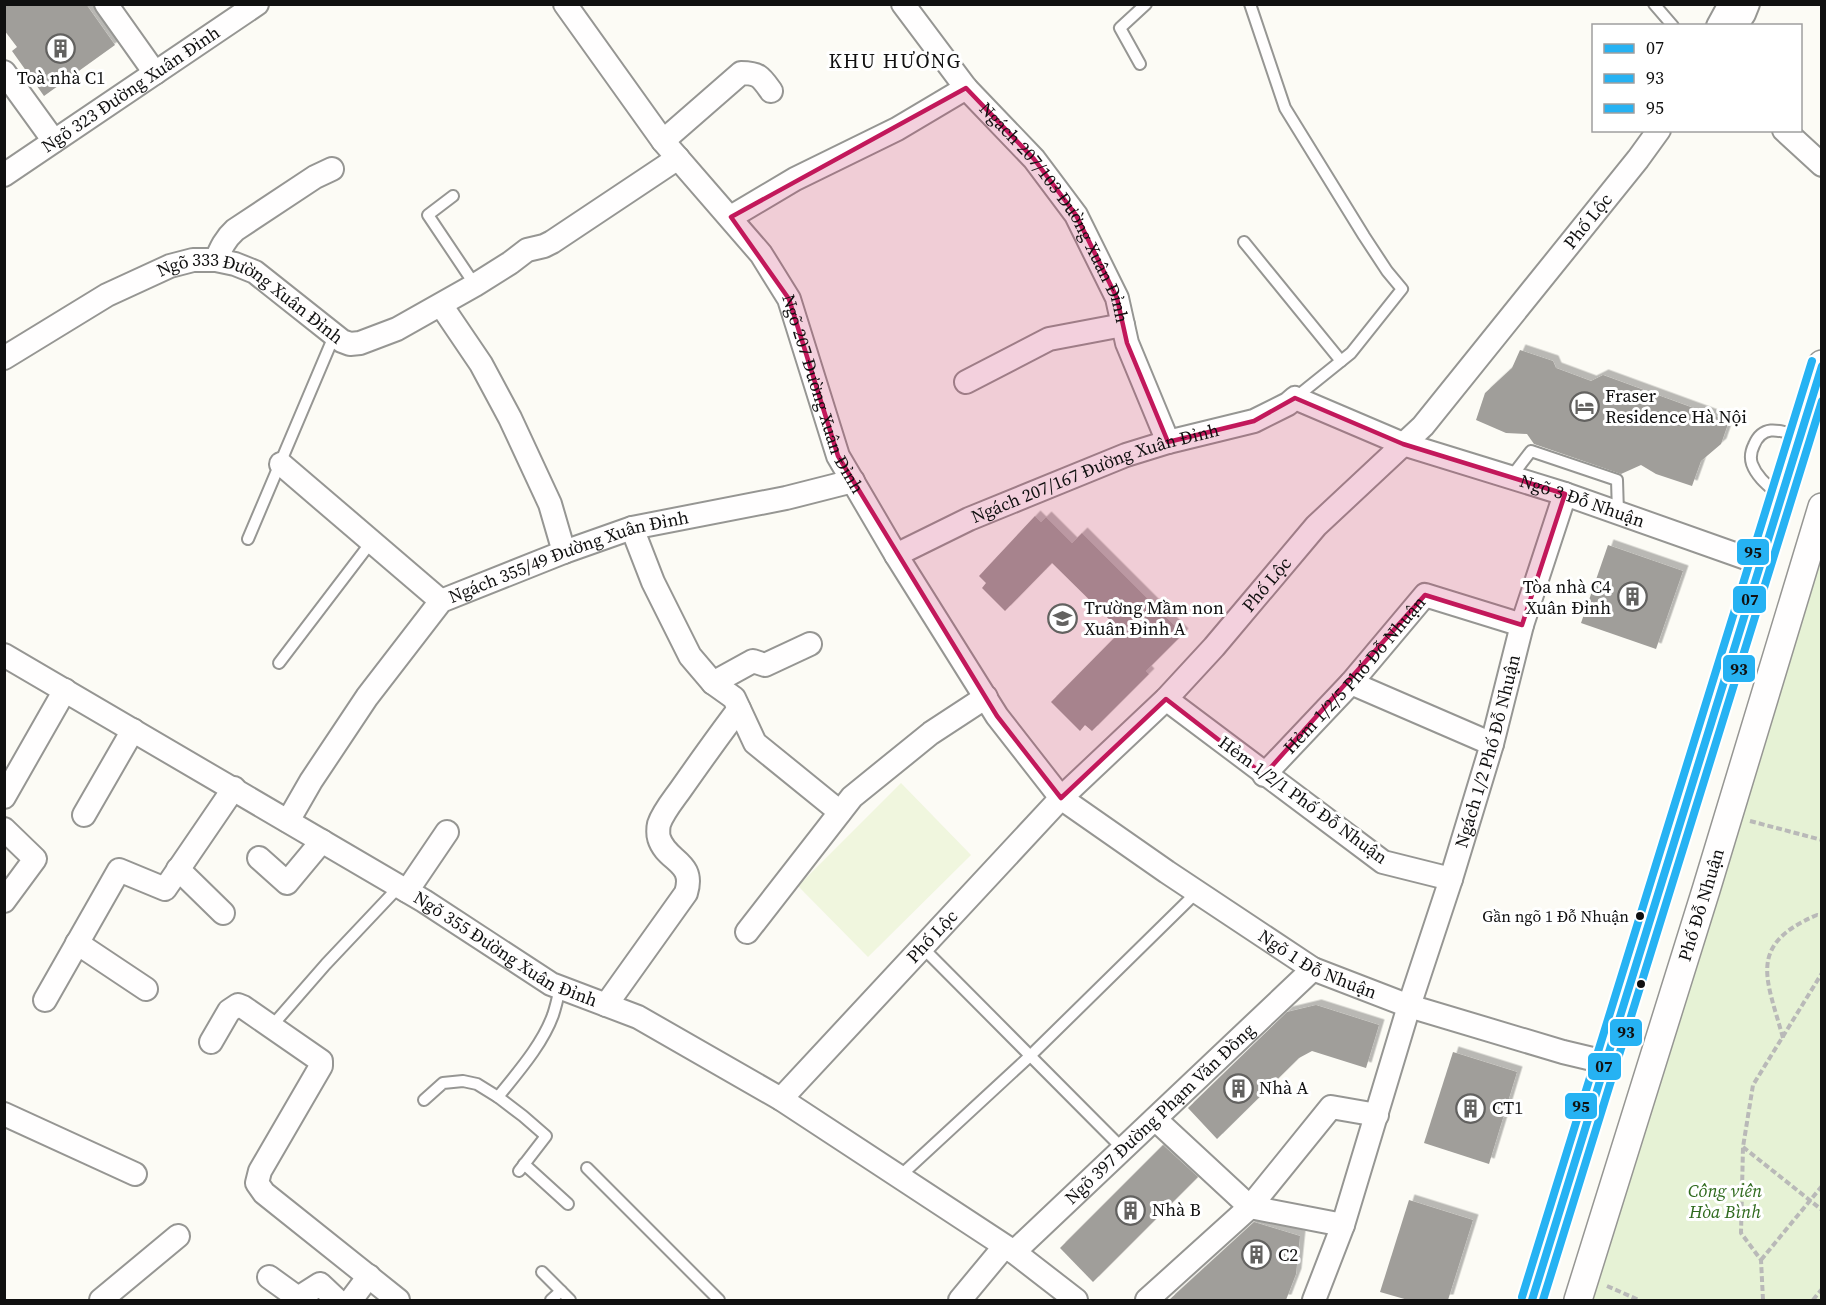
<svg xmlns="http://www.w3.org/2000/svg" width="1826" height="1305" viewBox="0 0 1826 1305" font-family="'Source Serif 4',serif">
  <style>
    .park { fill: #e6f2d5 }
    .pitch { fill: #f0f6de }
    .building { fill: #a09e9a; filter: url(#shadow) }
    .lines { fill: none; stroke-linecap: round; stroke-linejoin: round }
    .service-casing { stroke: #969693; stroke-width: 14 }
    .minor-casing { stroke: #969693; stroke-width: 26 }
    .tertiary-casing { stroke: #969693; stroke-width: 30 }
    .path { stroke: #b9b9b8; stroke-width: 4; stroke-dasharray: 6 3; stroke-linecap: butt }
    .service { stroke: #fffefe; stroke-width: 10 }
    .minor { stroke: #fffefe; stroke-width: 22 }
    .tertiary { stroke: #fffefe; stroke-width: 27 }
    .bus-1-casing { stroke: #fff; stroke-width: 12 }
    .bus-2-casing { stroke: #fff; stroke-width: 12 }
    .bus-3-casing { stroke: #fff; stroke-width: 12 }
    .bus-1 { stroke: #26b2f3; stroke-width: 8 }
    .bus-2 { stroke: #26b2f3; stroke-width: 8 }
    .bus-3 { stroke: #26b2f3; stroke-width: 8 }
    .marked { fill: #c2185b; fill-opacity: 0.2; stroke: #c2185b; stroke-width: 4.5; stroke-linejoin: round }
    .bus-dot { fill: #101010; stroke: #fff; stroke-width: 2 }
    .labels { text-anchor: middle; stroke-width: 6; stroke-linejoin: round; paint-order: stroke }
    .bus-label { font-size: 16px; fill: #101010; stroke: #fff; text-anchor: end }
    .poi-label { font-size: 18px; fill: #101010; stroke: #fff; text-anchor: start }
    .street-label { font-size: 18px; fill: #101010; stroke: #fff }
    .park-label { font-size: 18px; font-style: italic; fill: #2f6a1d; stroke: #fff }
    .neighbourhood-label { font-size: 20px; letter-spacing: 1.5px; fill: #101010; stroke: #fff }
    .line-badge { stroke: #fff; stroke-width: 2 }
    .pale-badge-label { font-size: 16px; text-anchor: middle; font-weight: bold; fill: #111 }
  </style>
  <defs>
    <filter id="shadow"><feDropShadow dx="5.5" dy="-5.5" stdDeviation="0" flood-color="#0004"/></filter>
  </defs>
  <rect width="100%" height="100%" fill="#fcfbf5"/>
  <!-- park -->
  <polygon class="park" points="1821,551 1821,1300 1593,1300"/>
  <!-- pitch -->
  <polygon class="pitch" points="901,783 971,855 868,957 798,886"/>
  <!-- building -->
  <g class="building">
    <polygon points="4,4 86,4 115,45 44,96 12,51 17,47 4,30"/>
    <polygon points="1520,350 1553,361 1556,368 1591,381 1603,375 1729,421 1721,444 1701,461 1692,486 1656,474 1641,465 1621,474 1534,444 1527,434 1506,433 1476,420 1485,393 1512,368"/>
    <polygon points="1035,516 1041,522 1046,517 1072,543 1082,533 1183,634 1146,671 1149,674 1092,731 1085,725 1080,731 1051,702 1121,631 1052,563 1005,611 982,588 986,583 979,576"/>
    <polygon points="1608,545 1683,571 1656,649 1581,623"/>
    <polygon points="1316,1005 1379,1025 1366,1068 1312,1051 1299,1058 1217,1139 1188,1108 1287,1012"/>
    <polygon points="1453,1052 1517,1072 1489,1164 1424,1143"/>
    <polygon points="1163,1145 1198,1177 1093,1282 1060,1248"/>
    <polygon points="1409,1200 1473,1220 1448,1300 1408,1300 1380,1292"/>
    <polygon points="1254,1222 1300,1236 1296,1274 1286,1300 1169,1300"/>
  </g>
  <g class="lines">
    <defs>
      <g id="service">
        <polyline points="1250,4 1285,108 1364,236 1387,271 1402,289 1351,353 1295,398"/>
        <polyline points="1654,4 1673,26"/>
        <polyline points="1140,64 1120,28 1146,4"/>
        <polyline points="453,196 428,215 475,285"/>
        <polyline points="1244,242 1341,361"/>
        <polyline points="1511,477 1531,451 1617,480 1618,513"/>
        <path d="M 1780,496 C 1770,487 1757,478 1752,464 C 1750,458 1751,451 1754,445 C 1763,423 1781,431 1799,436"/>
        <polyline points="248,539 334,336"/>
        <polyline points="279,663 372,541"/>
        <polyline points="922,947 1123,1149"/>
        <polyline points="271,1027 326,964 394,892 401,888"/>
        <polyline points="498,1097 523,1116 546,1136 519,1171"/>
        <path d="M 424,1100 L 443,1083 L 463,1081 L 477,1084 L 498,1097 C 518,1072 542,1045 553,1015 C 556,1006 558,997 560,988"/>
        <polyline points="524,1164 568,1204"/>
        <polyline points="587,1168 719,1300"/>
        <polyline points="899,1177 1030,1056 1197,892"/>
        <polyline points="542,1272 570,1300"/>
        <polyline points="551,1300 561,1291"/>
      </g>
      <g id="minor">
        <polyline points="106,4 155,73"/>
        <path id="s1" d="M 565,4 L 663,141 L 761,254 L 789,299 L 838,456 L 896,555 L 997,716 L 1061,798 L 1167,872 L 1313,969 L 1409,1006 L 1563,1052 L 1605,1062"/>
        <path id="s2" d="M 903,4 L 966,88 L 1034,159 L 1076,215 L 1117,298 L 1127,343 L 1168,442"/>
        <polyline points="1718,26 1730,4"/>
        <polyline points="1736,26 1744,14 1748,4"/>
        <polyline points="4,72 54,141"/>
        <polyline points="1784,130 1822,165"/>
        <path d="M 663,141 L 741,73 C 759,73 761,77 771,91"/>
        <path id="s3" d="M 4,175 L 257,4"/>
        <polyline points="731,217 795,179 897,129 966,88"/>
        <path d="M 216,260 C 221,248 225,239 235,230 L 315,177 L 332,169"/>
        <polyline points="441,305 481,364 510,418 550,504 564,552"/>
        <path id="s4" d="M 4,358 L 107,295 L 170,266 L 193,260 L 216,260 L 235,264 L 255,272 L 342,341 L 350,344 L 360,343 L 397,329 L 475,285 L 510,263 L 527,250 L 544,246 L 552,242 L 678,158"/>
        <polyline points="966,382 1049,339 1123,325"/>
        <polyline points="281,464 441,601"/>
        <polyline points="632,528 653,582 690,656 713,683 734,698 755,743 840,812"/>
        <path id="s5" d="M 896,555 L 969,519 L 1126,455 L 1168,442 L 1254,421 L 1288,404 L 1295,398 L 1403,444 L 1565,494 L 1760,563"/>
        <path id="s6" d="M 4,655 L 424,901 L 551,984 L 638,1017 L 781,1099 L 1014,1252 L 1313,969"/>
        <polyline points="713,683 753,661 765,665 810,644"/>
        <polyline points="1351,683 1492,744"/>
        <polyline points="1166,699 1383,862 1451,879"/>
        <path id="s7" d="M 1264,775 L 1351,683 L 1425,595 L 1522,625"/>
        <polyline points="4,797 65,690"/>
        <polyline points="84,815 133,730"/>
        <path id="s8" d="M 288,821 L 311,781 L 367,697 L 441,601 L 564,552 L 632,528 L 786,498 L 853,481"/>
        <polyline points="4,829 35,859 4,901"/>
        <polyline points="259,858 287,883 322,841"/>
        <polyline points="178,869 223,913"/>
        <polyline points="407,891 447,832"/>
        <polyline points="747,932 852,797 931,733 986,697"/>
        <polyline points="77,943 146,989"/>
        <polyline points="45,1000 119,870 165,889 234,788"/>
        <path d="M 606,1005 L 686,893 C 696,861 666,862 659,838 C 658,835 658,828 659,824 C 663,812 674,799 681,789 C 700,762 719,735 739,709"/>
        <polyline points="211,1042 229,1011 238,1005 243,1007 321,1061 321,1066 260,1171 257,1183 264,1193 398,1300"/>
        <path id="s9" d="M 781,1099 L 1061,798 L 1166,699 L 1214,647 L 1316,526 L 1423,426 L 1638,159 L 1659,130"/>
        <polyline points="4,1114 135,1174"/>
        <polyline points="1155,1119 1250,1207 1343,1225"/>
        <polyline points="1014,1252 1076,1300"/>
        <polyline points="269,1277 298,1298 320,1284 337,1300"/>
        <polyline points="101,1300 178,1236"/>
        <polyline points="351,1300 369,1276"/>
        <polyline points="960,1300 1004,1247"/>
        <polyline points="1147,1300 1250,1207 1331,1107 1377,1115"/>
        <path id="s10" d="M 1314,1300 L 1343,1225 L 1409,1006 L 1451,879 L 1492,744 L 1522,625 L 1565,494"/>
      </g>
      <g id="tertiary">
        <polyline points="1532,1300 1822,364"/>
        <path id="s11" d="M 1578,1300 L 1706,890 L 1822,507"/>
      </g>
    </defs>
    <!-- service casing -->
    <use href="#service" class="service-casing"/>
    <!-- minor casing -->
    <use href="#minor" class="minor-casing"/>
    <!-- tertiary casing -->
    <use href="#tertiary" class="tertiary-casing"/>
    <!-- path -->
    <g class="path">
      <polyline points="1750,821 1822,840"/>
      <path d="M 1783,1038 C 1767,979 1746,945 1817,915 L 1822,916"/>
      <polyline points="1743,1147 1822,1210"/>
      <polyline points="1761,1260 1822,1186"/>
      <polyline points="1607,1286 1639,1300"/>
      <polyline points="1763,1300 1761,1260 1741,1233 1743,1147 1753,1085 1822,973"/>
      <polyline points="1813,1300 1822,1289"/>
    </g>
    <!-- service -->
    <use href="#service" class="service"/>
    <!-- minor -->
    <use href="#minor" class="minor"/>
    <!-- tertiary -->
    <use href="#tertiary" class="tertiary"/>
    <defs>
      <polyline id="bus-1" points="1532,1300 1822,366"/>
      <polyline id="bus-2" points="1543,1300 1822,401"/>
      <polyline id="bus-3" points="1522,1297 1812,361"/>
    </defs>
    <!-- bus-1 casing -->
    <use href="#bus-1" class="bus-1-casing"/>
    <!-- bus-2 casing -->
    <use href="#bus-2" class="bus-2-casing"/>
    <!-- bus-3 casing -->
    <use href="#bus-3" class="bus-3-casing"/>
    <!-- bus-1 -->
    <use href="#bus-1" class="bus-1"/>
    <!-- bus-2 -->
    <use href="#bus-2" class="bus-2"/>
    <!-- bus-3 -->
    <use href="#bus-3" class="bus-3"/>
  </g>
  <!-- marked area -->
  <path class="marked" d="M 966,88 L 1034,159 L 1076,215 L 1117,298 L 1127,343 L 1168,442 L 1254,421 L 1295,398 L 1403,444 L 1565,494 L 1522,625 L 1425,595 L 1264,775 L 1166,699 L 1061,798 L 997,716 L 838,456 L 789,299 L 731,217 Z"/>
  <!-- icons -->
  <defs>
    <symbol id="building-ring" viewBox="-11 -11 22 22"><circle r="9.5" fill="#fff" stroke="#636260" stroke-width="1.5"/><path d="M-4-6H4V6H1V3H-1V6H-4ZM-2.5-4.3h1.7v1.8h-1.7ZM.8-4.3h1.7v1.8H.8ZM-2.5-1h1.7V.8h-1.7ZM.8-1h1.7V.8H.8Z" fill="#636260"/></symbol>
    <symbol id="hotel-ring" viewBox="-11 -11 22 22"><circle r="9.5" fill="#fff" stroke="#636260" stroke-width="1.5"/><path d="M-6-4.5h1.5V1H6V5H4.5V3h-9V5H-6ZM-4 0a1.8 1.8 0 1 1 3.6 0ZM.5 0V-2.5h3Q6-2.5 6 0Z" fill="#636260"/></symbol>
    <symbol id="school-ring" viewBox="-11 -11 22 22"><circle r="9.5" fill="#fff" stroke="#636260" stroke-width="1.5"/><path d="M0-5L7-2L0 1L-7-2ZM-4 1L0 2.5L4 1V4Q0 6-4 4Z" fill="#636260"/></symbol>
  </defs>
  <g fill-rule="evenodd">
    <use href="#building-ring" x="44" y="32" width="33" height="33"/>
    <use href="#hotel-ring" x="1568" y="390" width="33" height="33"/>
    <use href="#building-ring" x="1616" y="580" width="33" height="33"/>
    <use href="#school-ring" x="1046" y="602" width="33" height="33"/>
    <use href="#building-ring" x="1222" y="1072" width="33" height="33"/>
    <use href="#building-ring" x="1454" y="1092" width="33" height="33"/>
    <use href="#building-ring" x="1114" y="1194" width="33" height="33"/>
    <use href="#building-ring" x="1240" y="1238" width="33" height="33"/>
  </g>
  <!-- markers -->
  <g class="bus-dot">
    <circle cx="1640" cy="916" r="5"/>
    <circle cx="1641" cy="984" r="5"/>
  </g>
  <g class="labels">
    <!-- bus labels -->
    <g class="bus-label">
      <text x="1629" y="922">Gần ngõ 1 Đỗ Nhuận</text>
    </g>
    <!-- poi labels -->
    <g class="poi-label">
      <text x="61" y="84" text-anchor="middle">Toà nhà C1</text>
      <text x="1605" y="402">Fraser<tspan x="1605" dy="21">Residence Hà Nội</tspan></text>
      <text x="1611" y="593" text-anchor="end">Tòa nhà C4<tspan x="1611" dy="21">Xuân Đỉnh</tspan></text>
      <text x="1084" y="614">Trường Mầm non<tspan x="1084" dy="21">Xuân Đỉnh A</tspan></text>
      <text x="1259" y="1094">Nhà A</text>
      <text x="1492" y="1114">CT1</text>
      <text x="1152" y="1216">Nhà B</text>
      <text x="1278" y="1261">C2</text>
    </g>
    <!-- street labels -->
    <g class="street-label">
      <text dy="6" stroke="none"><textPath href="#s3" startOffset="153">Ngõ 323 Đường Xuân Đỉnh</textPath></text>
      <text dy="6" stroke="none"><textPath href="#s2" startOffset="260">Ngách 207/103 Đường Xuân Đỉnh</textPath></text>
      <text dy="6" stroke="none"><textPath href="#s9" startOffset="1194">Phố Lộc</textPath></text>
      <text dy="6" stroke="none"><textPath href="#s4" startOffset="282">Ngõ 333 Đường Xuân Đỉnh</textPath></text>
      <text dy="6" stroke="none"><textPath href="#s1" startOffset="472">Ngõ 207 Đường Xuân Đỉnh</textPath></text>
      <text dy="6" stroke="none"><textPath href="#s5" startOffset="216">Ngách 207/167 Đường Xuân Đỉnh</textPath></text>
      <text dy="6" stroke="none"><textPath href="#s5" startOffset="736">Ngõ 3 Đỗ Nhuận</textPath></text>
      <text dy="6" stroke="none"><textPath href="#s8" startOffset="404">Ngách 355/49 Đường Xuân Đỉnh</textPath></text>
      <text dy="6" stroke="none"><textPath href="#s9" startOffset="708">Phố Lộc</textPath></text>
      <text dy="6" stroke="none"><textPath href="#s7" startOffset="135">Hẻm 1/2/5 Phố Đỗ Nhuận</textPath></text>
      <text dy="6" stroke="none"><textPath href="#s10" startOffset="576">Ngách 1/2 Phố Đỗ Nhuận</textPath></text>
      <text transform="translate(1303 800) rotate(36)" y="6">Hẻm 1/2/1 Phố Đỗ Nhuận</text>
      <text dy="6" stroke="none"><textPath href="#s11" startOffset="414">Phố Đỗ Nhuận</textPath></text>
      <text dy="6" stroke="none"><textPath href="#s9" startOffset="222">Phố Lộc</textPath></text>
      <text dy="6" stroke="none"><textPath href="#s6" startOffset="582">Ngõ 355 Đường Xuân Đỉnh</textPath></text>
      <text dy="6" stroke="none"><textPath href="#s1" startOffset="1251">Ngõ 1 Đỗ Nhuận</textPath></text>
      <text dy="6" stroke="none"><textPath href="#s6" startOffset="1376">Ngõ 397 Đường Phạm Văn Đồng</textPath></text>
    </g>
    <!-- park labels -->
    <g class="park-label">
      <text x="1725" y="1197">Công viên<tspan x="1725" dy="21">Hòa Bình</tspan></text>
    </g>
    <!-- neighbourhood labels -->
    <g class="neighbourhood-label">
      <text x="895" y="68">KHU HƯƠNG</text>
    </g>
  </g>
  <g class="line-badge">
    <rect x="1736" y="538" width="34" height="28" rx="6" fill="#26b2f3"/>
    <rect x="1732" y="585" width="35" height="29" rx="6" fill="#26b2f3"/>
    <rect x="1722" y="654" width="34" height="29" rx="6" fill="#26b2f3"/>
    <rect x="1609" y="1018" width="34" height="29" rx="6" fill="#26b2f3"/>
    <rect x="1587" y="1052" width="35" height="29" rx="6" fill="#26b2f3"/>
    <rect x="1564" y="1092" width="34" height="28" rx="6" fill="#26b2f3"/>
  </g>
  <g class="pale-badge-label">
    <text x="1753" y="558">95</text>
    <text x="1750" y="605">07</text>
    <text x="1739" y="675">93</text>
    <text x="1626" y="1038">93</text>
    <text x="1604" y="1072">07</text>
    <text x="1581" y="1112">95</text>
  </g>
  <!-- border -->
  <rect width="1826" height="1305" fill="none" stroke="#101010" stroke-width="12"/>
  <!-- legend -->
  <rect x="1592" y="24" width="210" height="108" fill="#ffffff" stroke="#9f9f9f" stroke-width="1.5"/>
  <rect x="1604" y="44" width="30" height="9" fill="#26b2f3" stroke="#9f9f9f" stroke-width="1.5"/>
  <text x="1646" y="54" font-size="18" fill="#101010">07</text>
  <rect x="1604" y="74" width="30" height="9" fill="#26b2f3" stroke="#9f9f9f" stroke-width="1.5"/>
  <text x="1646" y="84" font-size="18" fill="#101010">93</text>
  <rect x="1604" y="104" width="30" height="9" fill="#26b2f3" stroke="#9f9f9f" stroke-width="1.5"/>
  <text x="1646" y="114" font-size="18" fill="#101010">95</text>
</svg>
